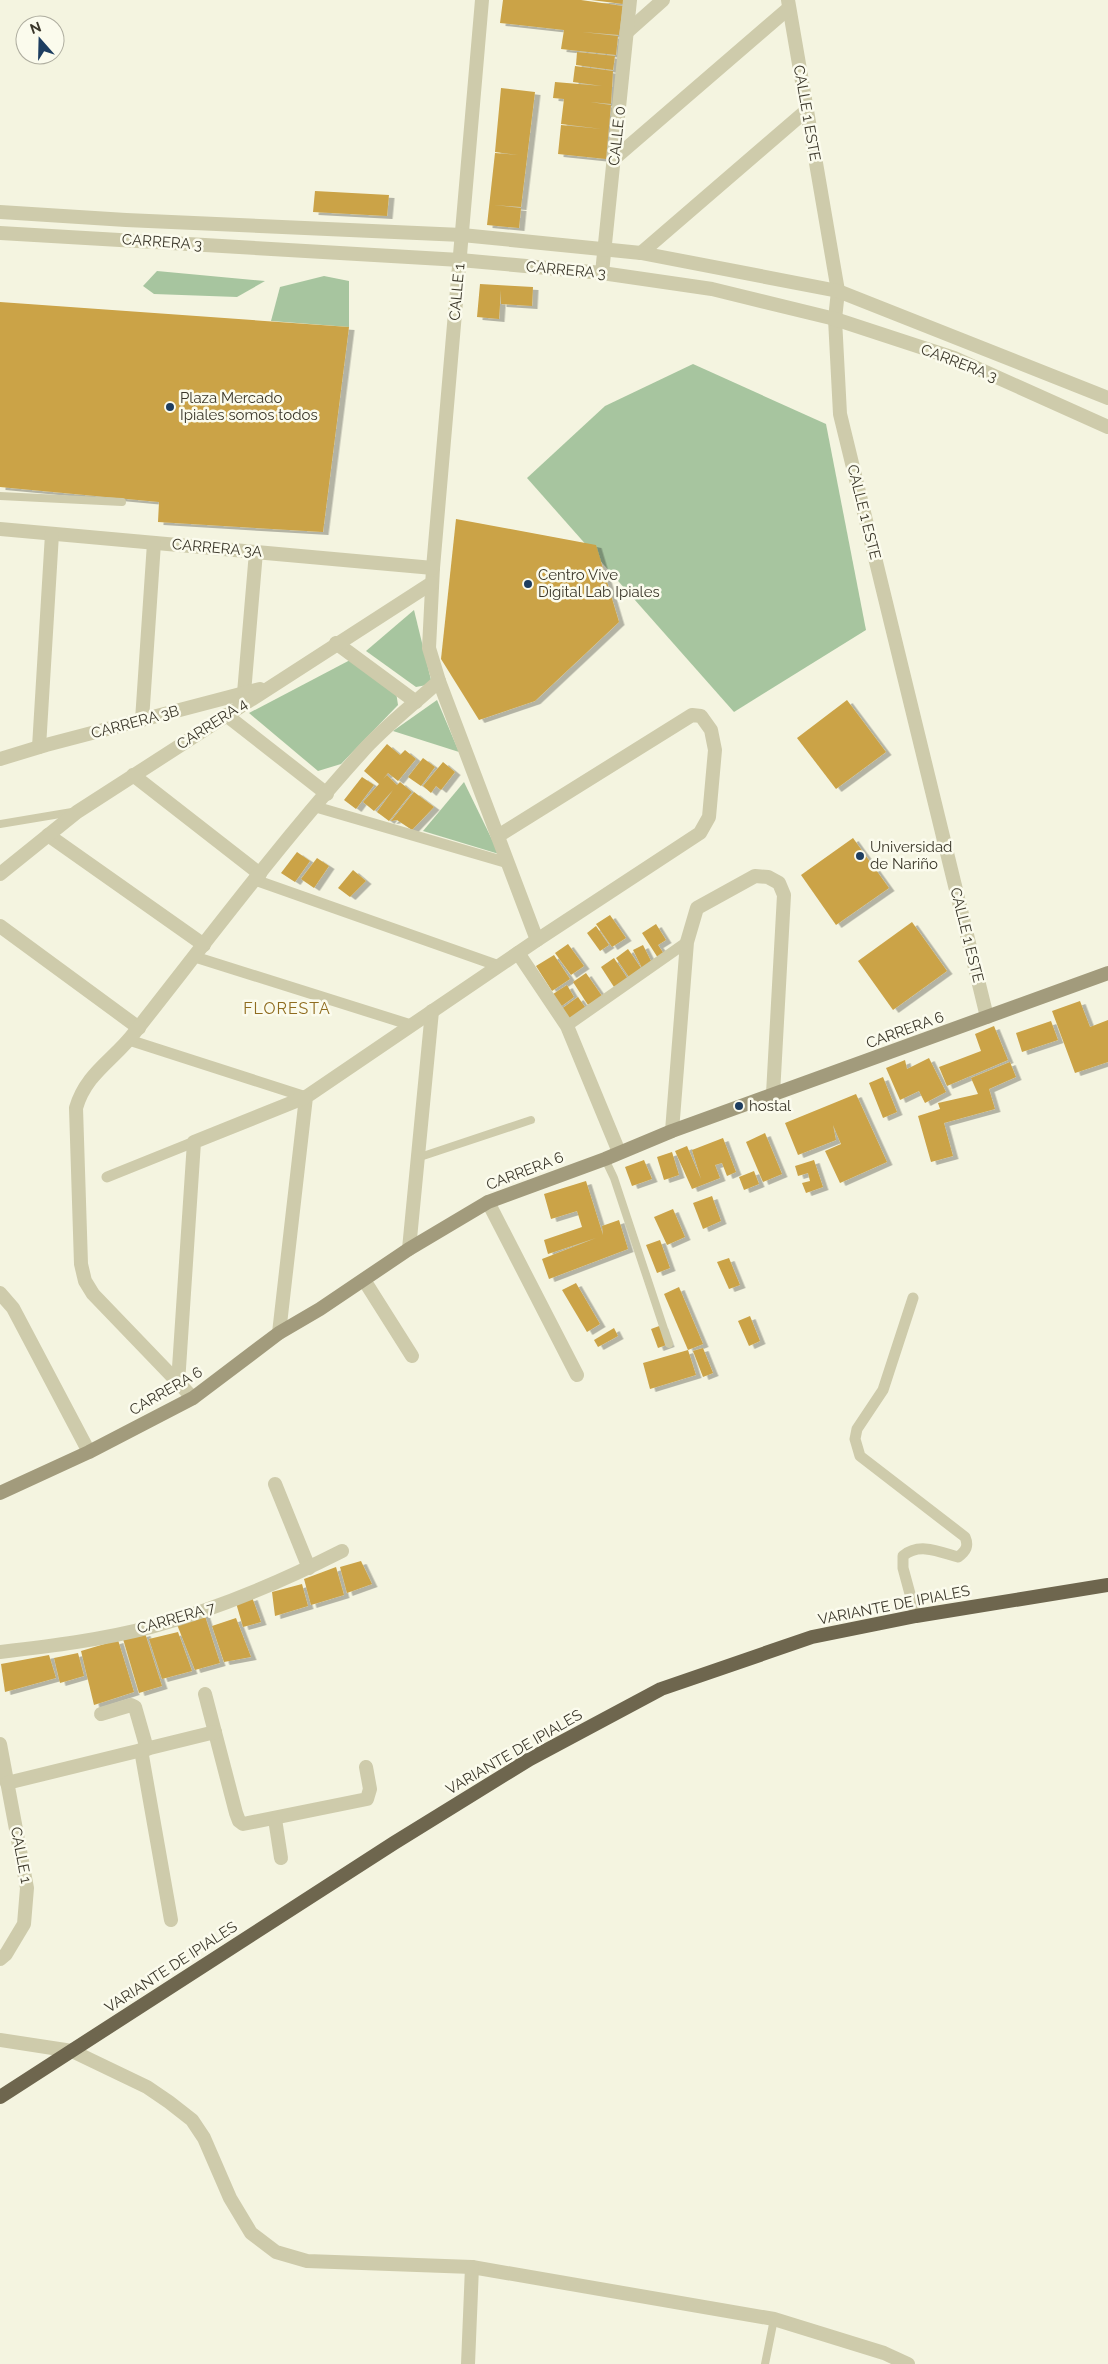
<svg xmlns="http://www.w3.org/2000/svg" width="1108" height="2364" viewBox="0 0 1108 2364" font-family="Raleway,sans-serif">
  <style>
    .green { fill: #a7c59f }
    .building { fill: #cba347; filter: url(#shadow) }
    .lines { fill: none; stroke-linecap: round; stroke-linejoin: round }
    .service { stroke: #cecbab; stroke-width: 8 }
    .pedestrian { stroke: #cecbab; stroke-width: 11 }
    .minor { stroke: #cecbab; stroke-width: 14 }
    .tertiary { stroke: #cecbab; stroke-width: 14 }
    .secondary { stroke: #a29b7c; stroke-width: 14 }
    .trunk { stroke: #6e664e; stroke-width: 14 }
    .poi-dot { fill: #1d3d60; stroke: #fbfbed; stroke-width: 2 }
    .labels { text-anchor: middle; stroke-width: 5; stroke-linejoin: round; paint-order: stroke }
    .street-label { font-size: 15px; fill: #3b372a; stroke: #fbfbed }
    .poi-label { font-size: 15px; fill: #3b372a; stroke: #fbfbed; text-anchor: start }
    .neighbourhood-label { font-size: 16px; letter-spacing: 1px; fill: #8f6c1f; stroke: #fbfbed }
  </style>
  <defs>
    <filter id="shadow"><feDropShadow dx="5.5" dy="3" stdDeviation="0" flood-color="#0004"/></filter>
  </defs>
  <rect width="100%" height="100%" fill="#f4f4e0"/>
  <!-- green -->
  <g class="green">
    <polygon points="157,271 265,281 237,297 154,294 143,286"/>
    <polygon points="324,276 349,281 349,327 271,321 280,287"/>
    <polygon points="693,364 826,424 866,630 734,712 527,478 605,406"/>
    <polygon points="414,610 432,684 416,687 366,651"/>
    <polygon points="352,659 396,692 398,705 341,764 318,771 249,713"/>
    <polygon points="437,700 459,752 393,731"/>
    <polygon points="464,782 499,854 423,831"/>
  </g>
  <!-- building -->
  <g class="building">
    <polygon points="503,0 581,0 623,6 619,35 582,32 618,36 616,55 561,49 564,30 500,23"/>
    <polygon points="591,0 624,0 623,4"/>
    <polygon points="577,52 615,56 613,70 576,65"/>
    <polygon points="575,66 613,71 611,104 590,102 611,105 606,159 558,154 561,125 602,129 561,124 564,99 553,98 555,82 602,86 573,82"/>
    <polygon points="501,88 535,92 521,207 494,205 521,208 519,228 487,225 495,153 518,155 495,152"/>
    <polygon points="315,191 389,195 387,216 313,212"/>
    <polygon points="480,284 533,287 532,306 501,304 501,290 499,319 477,317"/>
    <polygon points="0,302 349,327 323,532 158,522 159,502 0,487"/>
    <polygon points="456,519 596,545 619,622 535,701 479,720 441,659"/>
    <polygon points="847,700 886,752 836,789 797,738"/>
    <polygon points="387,744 400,755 405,750 416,759 398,781 388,773 383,779 387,775 397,785 400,782 412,792 389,821 377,812 393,790 374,811 363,802 379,784 364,771"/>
    <polygon points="423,758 435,767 421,786 408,777"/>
    <polygon points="443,762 455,772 441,790 436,786 431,793 423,786"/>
    <polygon points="362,777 374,785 356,809 344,800"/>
    <polygon points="414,792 434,807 412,830 397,820 391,821"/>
    <polygon points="853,838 889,888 836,925 801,875"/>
    <polygon points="297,852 310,861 295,882 281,873"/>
    <polygon points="317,858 329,866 314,888 301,879"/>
    <polygon points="353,870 366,881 350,897 338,888"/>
    <polygon points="610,915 626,938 612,947 596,924"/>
    <polygon points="912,922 947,971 893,1010 858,961"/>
    <polygon points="656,924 666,940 658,945 664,954 658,958 642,933"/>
    <polygon points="596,926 609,945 600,951 587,933"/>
    <polygon points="568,944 584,966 571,975 555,953"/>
    <polygon points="643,945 652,963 642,968 633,950"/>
    <polygon points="628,949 641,968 629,977 616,958"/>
    <polygon points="554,955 570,979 552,991 536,966"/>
    <polygon points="614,958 628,979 614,987 601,967"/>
    <polygon points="586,973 602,996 588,1005 573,982"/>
    <polygon points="567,985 574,997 559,1008 550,996"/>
    <polygon points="578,997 585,1007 568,1020 560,1010"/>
    <polygon points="1080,1001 1090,1027 1108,1020 1108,1062 1075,1073 1052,1011"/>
    <polygon points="1051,1021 1058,1040 1022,1052 1016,1033"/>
    <polygon points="994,1026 1008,1060 947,1086 939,1067 981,1051 975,1034"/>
    <polygon points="929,1058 946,1092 925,1103 919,1091 900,1100 886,1068 905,1060 907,1069"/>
    <polygon points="1010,1062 1016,1077 989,1089 995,1109 944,1123 953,1156 931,1162 918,1116 940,1109 938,1103 978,1094 971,1078"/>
    <polygon points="883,1077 897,1112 883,1118 869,1083"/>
    <polygon points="856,1094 887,1162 840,1183 825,1151 841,1144 833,1125 836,1140 798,1155 785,1123"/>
    <polygon points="765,1133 782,1174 763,1182 746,1142"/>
    <polygon points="723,1138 736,1172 727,1176 722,1163 715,1165 720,1178 692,1189 675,1151 687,1146 701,1179 692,1150"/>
    <polygon points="672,1152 679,1175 664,1180 657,1157"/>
    <polygon points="644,1160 652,1179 632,1186 625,1167"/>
    <polygon points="814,1160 823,1187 806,1193 802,1183 810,1181 808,1173 798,1176 795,1166"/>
    <polygon points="754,1171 759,1184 744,1190 739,1177"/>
    <polygon points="586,1181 603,1235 602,1226 619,1220 628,1249 549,1279 542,1259 596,1238 548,1254 544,1240 582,1227 577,1211 551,1219 544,1194"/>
    <polygon points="712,1196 721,1221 703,1229 693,1203"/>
    <polygon points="673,1209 685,1237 667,1245 654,1217"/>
    <polygon points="660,1240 670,1268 657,1273 646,1245"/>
    <polygon points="729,1258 740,1285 729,1289 717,1262"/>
    <polygon points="576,1283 600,1324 587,1332 562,1290"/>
    <polygon points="679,1287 703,1344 688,1350 664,1294"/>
    <polygon points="750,1316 760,1341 749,1346 738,1321"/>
    <polygon points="662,1325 669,1344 658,1348 651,1329"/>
    <polygon points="614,1328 618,1336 598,1347 594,1340"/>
    <polygon points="703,1348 713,1373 703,1377 693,1351"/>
    <polygon points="688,1350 696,1375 650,1389 643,1363"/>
    <polygon points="361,1561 372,1584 347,1593 340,1567"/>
    <polygon points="336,1567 344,1595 311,1605 304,1579"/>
    <polygon points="302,1584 308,1606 275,1616 272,1592"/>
    <polygon points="252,1597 261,1622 243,1627 236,1603"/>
    <polygon points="204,1613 220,1663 195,1670 176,1622"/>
    <polygon points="236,1618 251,1657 224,1662 212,1626"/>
    <polygon points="178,1632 192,1671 162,1679 149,1639"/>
    <polygon points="145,1633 162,1686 139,1693 123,1639"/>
    <polygon points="118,1640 134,1692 94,1705 81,1651"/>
    <polygon points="78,1653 84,1676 60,1683 54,1658"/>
    <polygon points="49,1655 56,1678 5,1692 1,1664"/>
  </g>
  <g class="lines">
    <!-- service -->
    <g class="service">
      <polyline points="0,496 122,502"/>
      <polyline points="0,824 72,812"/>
      <polyline points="417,1158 531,1120"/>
      <polyline points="605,1159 614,1178 669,1344"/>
      <polyline points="765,2364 774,2319"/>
    </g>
    <!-- pedestrian -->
    <g class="pedestrian">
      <polyline points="316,807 508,863"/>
      <polyline points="255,880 499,966"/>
      <polyline points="195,957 411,1025"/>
      <polyline points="567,1026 687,942"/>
      <polyline points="129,1040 306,1097"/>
      <polyline points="107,1177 194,1142"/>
      <path d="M 913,1298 L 883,1390 L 857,1429 L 855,1439 L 860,1456 L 965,1537 C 969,1546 966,1551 958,1557 C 940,1552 919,1542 903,1556 L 903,1568 L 916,1616"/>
    </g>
    <!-- minor -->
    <g class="minor">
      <polyline points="482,0 433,568 429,648 439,681 537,940"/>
      <polyline points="788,0 838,291 835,319 840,414 987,1017"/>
      <polyline points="627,32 663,0"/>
      <polyline points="615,158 789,8"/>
      <polyline points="641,253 807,110"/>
      <polyline points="602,273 630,0"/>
      <polyline points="0,529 433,568"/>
      <polyline points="336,643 416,702"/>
      <polyline points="244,693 256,552"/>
      <polyline points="226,715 327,794"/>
      <polyline points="142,720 154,543"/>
      <polyline points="39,747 52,534"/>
      <polyline points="0,759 46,745 260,689"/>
      <polyline points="133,775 260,874"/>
      <polyline points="48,835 204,945"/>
      <polyline points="0,874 77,812 432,583"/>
      <polyline points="0,926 139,1028"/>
      <polyline points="518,953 567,1026 619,1152"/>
      <polyline points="672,1131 687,942 697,908 755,876 768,877 779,883 784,895 773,1094"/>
      <polyline points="488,1202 577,1375"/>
      <polyline points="409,1249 432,1011"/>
      <polyline points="364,1280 412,1356"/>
      <polyline points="0,1293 13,1308 89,1452"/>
      <polyline points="279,1333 306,1097 537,940 700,833 709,817 715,750 711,730 701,716 692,715 498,836"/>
      <polyline points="178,1383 194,1142 306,1097"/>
      <path d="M 193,1398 L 93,1294 L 85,1281 L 81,1264 L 76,1108 C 86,1073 114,1060 135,1032 C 209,938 281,842 361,753 C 384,727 413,705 439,681"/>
      <polyline points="275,1484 309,1568"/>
      <path d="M 0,1652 C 51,1646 101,1640 151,1627 C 217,1609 281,1582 342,1551"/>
      <polyline points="205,1694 236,1813 239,1821 243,1824 367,1799 370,1789 366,1767"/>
      <polyline points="101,1714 131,1705 135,1707 147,1749"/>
      <polyline points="0,1744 27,1888 24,1924 6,1954 0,1959"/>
      <polyline points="141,1750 171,1920"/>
      <polyline points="7,1783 215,1732"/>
      <polyline points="275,1819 281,1858"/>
      <polyline points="0,2040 72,2051 147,2087 169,2102 192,2120 204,2138 230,2198 251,2233 276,2252 307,2261 472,2267 774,2319 884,2353 908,2364"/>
      <polyline points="468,2364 472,2267"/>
    </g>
    <!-- tertiary -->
    <g class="tertiary">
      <polyline points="0,212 126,220 462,235 641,253 838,291 1108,398"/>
      <polyline points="0,233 460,260 602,273 712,289 835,319 954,358 1108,427"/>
    </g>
    <!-- secondary -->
    <polyline class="secondary" points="0,1493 89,1452 193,1398 279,1333 320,1309 409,1249 488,1202 605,1159 672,1131 1108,973"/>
    <!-- trunk -->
    <polyline class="trunk" points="0,2097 394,1843 530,1759 661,1689 812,1637 916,1616 1108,1585"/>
  </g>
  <!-- markers -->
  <g class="poi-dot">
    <circle cx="170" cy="407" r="5"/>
    <circle cx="528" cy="584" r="5"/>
    <circle cx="860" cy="856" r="5"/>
    <circle cx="739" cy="1106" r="5"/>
  </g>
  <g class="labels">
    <!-- street labels -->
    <g class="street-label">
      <text transform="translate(807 113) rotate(80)" y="5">CALLE 1 ESTE</text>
      <text transform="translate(617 136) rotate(-84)" y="5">CALLE 0</text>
      <text transform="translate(162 242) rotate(4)" y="5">CARRERA 3</text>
      <text transform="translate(566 270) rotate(5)" y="5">CARRERA 3</text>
      <text transform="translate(457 292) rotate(-85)" y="5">CALLE 1</text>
      <text transform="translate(959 363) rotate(21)" y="5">CARRERA 3</text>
      <text transform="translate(864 512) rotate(76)" y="5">CALLE 1 ESTE</text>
      <text transform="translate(217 548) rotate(5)" y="5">CARRERA 3A</text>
      <text transform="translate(135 722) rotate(-15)" y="5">CARRERA 3B</text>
      <text transform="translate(212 724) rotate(-33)" y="5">CARRERA 4</text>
      <text transform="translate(967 935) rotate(76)" y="5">CALLE 1 ESTE</text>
      <text transform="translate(905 1030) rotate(-20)" y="5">CARRERA 6</text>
      <text transform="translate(525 1171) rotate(-21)" y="5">CARRERA 6</text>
      <text transform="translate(166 1391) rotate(-30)" y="5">CARRERA 6</text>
      <text transform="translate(894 1605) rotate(-11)" y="5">VARIANTE DE IPIALES</text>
      <text transform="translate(176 1618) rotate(-16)" y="5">CARRERA 7</text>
      <text transform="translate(514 1752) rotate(-30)" y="5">VARIANTE DE IPIALES</text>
      <text transform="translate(21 1855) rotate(79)" y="5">CALLE 1</text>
      <text transform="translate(171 1967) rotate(-33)" y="5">VARIANTE DE IPIALES</text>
    </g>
    <!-- poi labels -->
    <g class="poi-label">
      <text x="180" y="403">Plaza Mercado<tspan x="180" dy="17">Ipiales somos todos</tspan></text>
      <text x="538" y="580">Centro Vive<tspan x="538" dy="17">Digital Lab Ipiales</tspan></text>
      <text x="870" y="852">Universidad<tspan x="870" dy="17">de Nariño</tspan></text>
      <text x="749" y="1111">hostal</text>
    </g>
    <!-- neighbourhood labels -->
    <g class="neighbourhood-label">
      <text x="287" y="1014">FLORESTA</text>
    </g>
  </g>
  <!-- north arrow -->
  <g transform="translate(40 40) rotate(340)"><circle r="24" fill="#fbfbed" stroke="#aead9f"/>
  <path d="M0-4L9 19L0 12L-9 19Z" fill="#1d3d60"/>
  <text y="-8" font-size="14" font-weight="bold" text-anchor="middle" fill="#3b372a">N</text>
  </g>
</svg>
